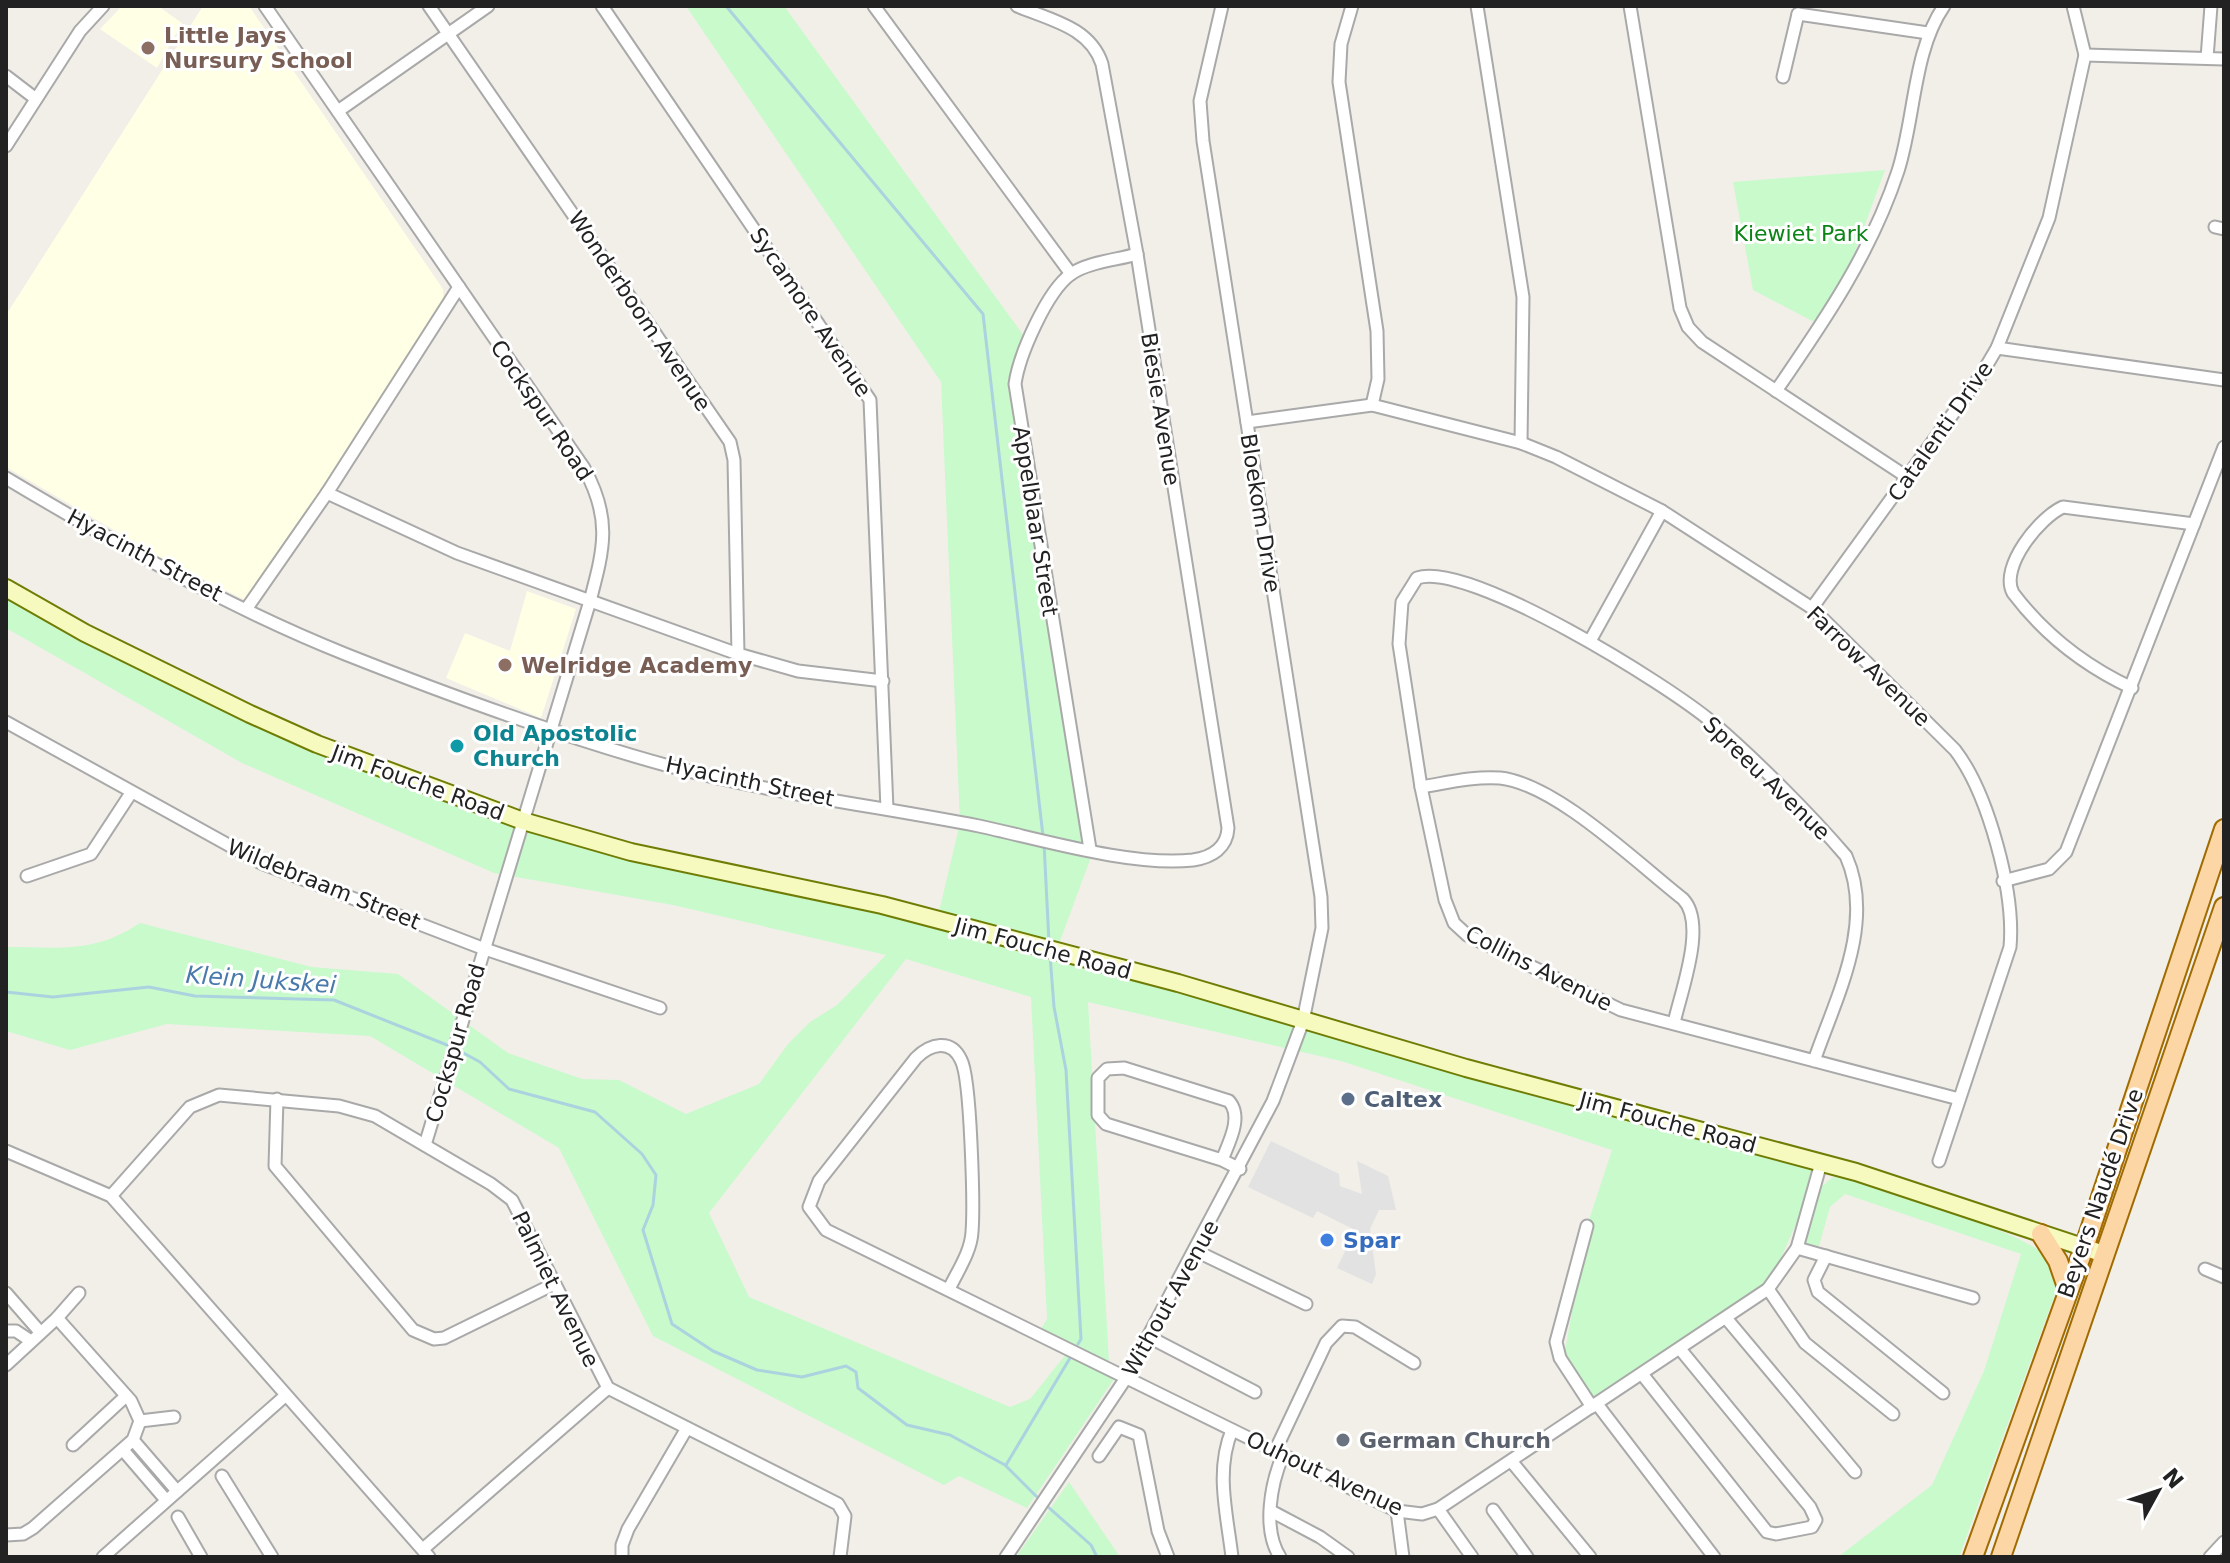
<svg xmlns="http://www.w3.org/2000/svg" width="2230" height="1563" viewBox="0 0 2230 1563" font-family="'DejaVu Sans',sans-serif">
  <style>
    .education { fill: #ffffe5 }
    .park { fill: #c8facc }
    .parking { fill: #e2e2e2 }
    .lines { fill: none; stroke-linecap: round; stroke-linejoin: round }
    .stream { stroke: #aad3df; stroke-width: 3 }
    .street-casing { stroke: #a9a9a9; stroke-width: 15 }
    .secondary-casing { stroke: #707d05; stroke-width: 20 }
    .primary-casing { stroke: #a06b00; stroke-width: 22 }
    .street { stroke: #fff; stroke-width: 11 }
    .secondary { stroke: #f7fabf; stroke-width: 16 }
    .primary { stroke: #fcd6a4; stroke-width: 18 }
    .education-dot { fill: #8d6e63; stroke: #fff; stroke-width: 3 }
    .culture-dot { fill: #0f9aa8; stroke: #fff; stroke-width: 3 }
    .service-dot { fill: #5c6f8a; stroke: #fff; stroke-width: 3 }
    .shop-dot { fill: #3f7fe0; stroke: #fff; stroke-width: 3 }
    .worship-dot { fill: #6b7280; stroke: #fff; stroke-width: 3 }
    .labels { text-anchor: middle; stroke-width: 6; stroke-linejoin: round; paint-order: stroke }
    .education-label { font-size: 22px; font-weight: bold; fill: #785e54; stroke: #fff; text-anchor: start }
    .park-label { font-size: 22px; fill: #0c8416; stroke: #fff }
    .street-label { font-size: 22px; fill: #222; stroke: #fff }
    .culture-label { font-size: 22px; font-weight: bold; fill: #0d838f; stroke: #fff; text-anchor: start }
    .service-label { font-size: 22px; font-weight: bold; fill: #4e5e75; stroke: #fff; text-anchor: start }
    .shop-label { font-size: 22px; font-weight: bold; fill: #366cbe; stroke: #fff; text-anchor: start }
    .worship-label { font-size: 22px; font-weight: bold; fill: #5b616d; stroke: #fff; text-anchor: start }
    .water-label { font-size: 24px; font-style: italic; fill: #4a7aab; stroke: #fff }
  </style>
  <rect width="100%" height="100%" fill="#f2efe9"/>
  <!-- education -->
  <g class="education">
    <polygon points="122,6 158,6 182,23 157,68 100,29"/>
    <polygon points="203,6 249,6 443,289 444,305 258,600 245,600 172,564 6,467 6,315"/>
    <polygon points="527,591 576,609 541,718 446,678 465,633 510,651"/>
  </g>
  <!-- park -->
  <g class="park">
    <path d="M 686,6 L 784,6 L 1029,343 L 1019,384 L 1094,849 L 1056,952 L 1822,1164 L 1765,1295 L 1594,1410 L 1564,1357 L 1587,1226 L 1612,1150 L 1341,1061 L 1088,1002 L 1109,1362 L 1041,1329 L 1047,1319 L 1031,997 L 906,959 L 709,1213 L 749,1297 L 1010,1407 L 1030,1399 L 1067,1353 L 1114,1379 L 1027,1508 L 959,1476 L 944,1485 L 653,1336 L 559,1148 L 370,1036 L 167,1024 L 70,1050 L 6,1031 L 6,947 C 60,947 93,954 140,923 L 312,967 L 398,974 L 508,1053 L 582,1079 L 619,1080 L 686,1114 L 759,1084 L 788,1044 L 810,1022 L 837,1005 L 886,955 L 673,905 L 494,873 L 242,763 L 6,628 L 6,590 L 187,687 L 578,839 L 937,920 L 960,823 L 941,382 Z"/>
    <polygon points="1885,170 1849,268 1816,323 1753,290 1733,182"/>
    <path d="M 1833,1177 L 1850,1179 C 1888,1192 2022,1231 2044,1255 C 2056,1267 2055,1278 2055,1294 L 1959,1557 L 1838,1557 L 1932,1485 L 1984,1371 L 2021,1254 L 1845,1194 L 1830,1207 L 1819,1246 L 1805,1243 L 1820,1188 Z"/>
    <polygon points="1069,1482 1120,1557 1016,1557"/>
  </g>
  <!-- parking -->
  <polygon class="parking" points="1271,1141 1339,1174 1340,1186 1362,1194 1357,1161 1388,1176 1396,1210 1379,1210 1370,1229 1376,1274 1372,1284 1337,1268 1355,1230 1317,1211 1313,1218 1248,1187"/>
  <g class="lines">
    <!-- stream -->
    <g class="stream">
      <polyline points="726,6 983,314 1043,836"/>
      <polyline points="1044,843 1049,943"/>
      <polyline points="1050,955 1054,1007 1066,1070 1081,1339 1078,1344"/>
      <polyline points="6,992 53,997 149,987 195,996 334,1000 452,1047"/>
      <polyline points="458,1050 480,1062 509,1089 595,1112 642,1154 656,1175 653,1205 643,1230 672,1324 713,1351 757,1370 802,1377 846,1366 856,1372 858,1388 907,1425 950,1435 1005,1465 1041,1501"/>
      <polyline points="1006,1465 1070,1358"/>
      <polyline points="1047,1506 1091,1545 1097,1557"/>
    </g>
    <defs>
      <g id="street">
        <path d="M 265,6 L 584,468 C 612,519 604,548 590,601 L 425,1145"/>
        <polyline points="429,6 730,442 734,460 738,654"/>
        <polyline points="602,6 870,400 887,809"/>
        <polyline points="874,6 1071,274"/>
        <polyline points="1352,6 1341,44 1339,82 1377,331 1378,379 1372,405"/>
        <polyline points="1477,6 1523,297 1521,443"/>
        <polyline points="1630,6 1680,308 1688,327 1702,342 1907,477"/>
        <polyline points="1798,14 1928,33"/>
        <polyline points="2085,55 2224,59"/>
        <polyline points="2207,58 2211,6"/>
        <polyline points="6,76 36,99"/>
        <polyline points="1783,77 1798,14"/>
        <polyline points="338,111 488,6"/>
        <polyline points="6,146 80,31 103,6"/>
        <polyline points="2215,227 2224,229"/>
        <polyline points="1997,348 2224,380"/>
        <path d="M 1776,391 C 1825,320 1871,253 1898,171 C 1915,118 1913,51 1944,6"/>
        <path d="M 1247,422 L 1372,405 L 1521,443 L 1556,457 L 1662,511 L 1812,608 L 1955,750 C 1988,793 2015,892 2010,947 L 1939,1161"/>
        <path d="M 6,478 C 113,542 230,608 345,654 C 451,696 559,736 669,766 C 770,793 876,806 979,826 C 1040,839 1132,867 1193,860 C 1212,857 1227,848 1228,828 L 1137,254 L 1102,64 C 1090,27 1050,20 1017,6"/>
        <polyline points="327,493 457,553 738,654 798,671 883,681"/>
        <polyline points="247,608 327,493 459,287"/>
        <polyline points="1812,608 1981,375 1997,348 2049,218 2085,55 2073,6"/>
        <polyline points="1590,641 1662,511"/>
        <path d="M 2132,688 C 2085,666 2044,634 2013,593 C 1999,567 2040,517 2063,507 L 2194,524"/>
        <polyline points="6,722 261,863 482,948 660,1008"/>
        <path d="M 1421,787 C 1446,783 1474,776 1500,778 C 1556,784 1637,863 1683,899 C 1707,924 1681,991 1674,1023"/>
        <path d="M 1090,849 L 1015,384 C 1019,355 1047,291 1071,274 C 1088,262 1117,260 1137,254"/>
        <polyline points="27,876 91,854 131,793"/>
        <polyline points="2003,881 2049,869 2066,852 2224,447"/>
        <path d="M 1814,1061 C 1836,997 1876,923 1846,856 C 1810,814 1755,759 1713,723 C 1670,686 1468,560 1417,578 L 1402,602 L 1399,644 L 1421,787 L 1445,900 L 1454,923 L 1467,935 L 1621,1010 L 1959,1099"/>
        <polyline points="277,1099 275,1166 413,1330 434,1339 444,1338 554,1284"/>
        <polyline points="6,1151 111,1196 429,1557"/>
        <path d="M 1222,1160 C 1229,1142 1243,1117 1229,1101 L 1124,1068 L 1107,1069 L 1098,1078 L 1098,1115 L 1106,1124 L 1222,1160 L 1240,1169"/>
        <polyline points="111,1196 190,1107 219,1095 339,1106 375,1116 491,1184 512,1200 608,1388 838,1504 845,1516 840,1557"/>
        <polyline points="1587,1226 1556,1342 1560,1358 1592,1407"/>
        <polyline points="1797,1248 1973,1298"/>
        <polyline points="1196,1251 1306,1304"/>
        <polyline points="1826,1256 1814,1280 1818,1292 1943,1393"/>
        <polyline points="2205,1269 2224,1277"/>
        <path d="M 949,1289 C 957,1272 971,1252 972,1232 C 974,1207 971,1078 961,1060 C 951,1038 930,1044 916,1058 L 819,1181 L 809,1207 L 826,1230 L 1397,1511 L 1422,1514 L 1438,1509 L 1768,1289 L 1797,1248 L 1821,1163"/>
        <polyline points="1768,1289 1805,1343 1893,1414"/>
        <polyline points="6,1293 40,1332"/>
        <polyline points="57,1318 79,1293"/>
        <polyline points="1726,1318 1855,1472"/>
        <polyline points="6,1331 16,1331 31,1341"/>
        <polyline points="1149,1337 1255,1392"/>
        <polyline points="6,1365 57,1318 131,1401 140,1421 133,1440 33,1528 23,1534 6,1535"/>
        <polyline points="1642,1374 1767,1532 1776,1534 1812,1527 1816,1520 1810,1507 1680,1349"/>
        <polyline points="1597,1404 1714,1557"/>
        <polyline points="140,1421 174,1417"/>
        <polyline points="133,1440 177,1491"/>
        <polyline points="73,1445 126,1396"/>
        <polyline points="123,1450 166,1500"/>
        <polyline points="1275,1451 1326,1343 1342,1326 1355,1327 1414,1363"/>
        <polyline points="1099,1456 1119,1427 1139,1435 1158,1531 1168,1557"/>
        <polyline points="1512,1462 1590,1557"/>
        <polyline points="222,1476 272,1557"/>
        <polyline points="1438,1509 1472,1557"/>
        <polyline points="1493,1510 1527,1557"/>
        <polyline points="1271,1511 1320,1537 1348,1557"/>
        <polyline points="1397,1511 1403,1557"/>
        <polyline points="178,1517 201,1557"/>
        <polyline points="423,1549 608,1388"/>
        <polyline points="103,1557 285,1396"/>
        <polyline points="622,1557 622,1545 628,1529 687,1428"/>
        <polyline points="1006,1557 1126,1378 1273,1101 1303,1021 1322,928 1321,897 1203,141 1200,101 1222,6"/>
        <path d="M 1232,1557 C 1227,1514 1215,1471 1232,1430"/>
        <path d="M 1280,1557 C 1262,1529 1271,1483 1283,1455"/>
        <polyline points="2210,1557 2224,1542"/>
      </g>
      <polyline id="secondary" points="6,588 85,633 250,714 317,744 523,821 631,852 882,905 1178,983 1466,1068 1856,1172 2104,1254"/>
      <g id="primary">
        <polyline points="2041,1234 2058,1261 2068,1290"/>
        <polyline points="1973,1557 2084,1248 2224,829"/>
        <polyline points="2001,1557 2224,907"/>
      </g>
    </defs>
    <!-- street casing -->
    <use href="#street" class="street-casing"/>
    <!-- secondary casing -->
    <use href="#secondary" class="secondary-casing"/>
    <!-- primary casing -->
    <use href="#primary" class="primary-casing"/>
    <!-- street -->
    <use href="#street" class="street"/>
    <!-- secondary -->
    <use href="#secondary" class="secondary"/>
    <!-- primary -->
    <use href="#primary" class="primary"/>
  </g>
  <!-- markers -->
  <g class="education-dot">
    <circle cx="148" cy="48" r="8"/>
    <circle cx="505" cy="665" r="8"/>
  </g>
  <circle class="culture-dot" cx="457" cy="746" r="8"/>
  <circle class="service-dot" cx="1348" cy="1099" r="8"/>
  <circle class="shop-dot" cx="1327" cy="1240" r="8"/>
  <circle class="worship-dot" cx="1343" cy="1440" r="8"/>
  <g class="labels">
    <!-- education labels -->
    <g class="education-label">
      <text x="164" y="43">Little Jays<tspan x="164" dy="25">Nursury School</tspan></text>
      <text x="521" y="673">Welridge Academy</text>
    </g>
    <!-- park labels -->
    <g class="park-label">
      <text x="1801" y="241">Kiewiet Park</text>
    </g>
    <!-- street labels -->
    <g class="street-label">
      <text transform="translate(640 311) rotate(56)" y="8">Wonderboom Avenue</text>
      <text transform="translate(811 312) rotate(56)" y="8">Sycamore Avenue</text>
      <text transform="translate(1161 409) rotate(81)" y="8">Biesie Avenue</text>
      <text transform="translate(542 410) rotate(56)" y="8">Cockspur Road</text>
      <text transform="translate(1940 431) rotate(-55)" y="8">Catalenti Drive</text>
      <text transform="translate(1261 513) rotate(81)" y="8">Bloekom Drive</text>
      <text transform="translate(1036 521) rotate(81)" y="8">Appelblaar Street</text>
      <text transform="translate(145 555) rotate(28)" y="8">Hyacinth Street</text>
      <text transform="translate(1869 666) rotate(44)" y="8">Farrow Avenue</text>
      <text transform="translate(1767 778) rotate(44)" y="8">Spreeu Avenue</text>
      <text transform="translate(750 781) rotate(12)" y="8">Hyacinth Street</text>
      <text transform="translate(418 782) rotate(20)" y="8">Jim Fouche Road</text>
      <text transform="translate(324 884) rotate(22)" y="8">Wildebraam Street</text>
      <text transform="translate(1043 948) rotate(15)" y="8">Jim Fouche Road</text>
      <text transform="translate(1539 968) rotate(27)" y="8">Collins Avenue</text>
      <text transform="translate(455 1043) rotate(-74)" y="8">Cockspur Road</text>
      <text transform="translate(1668 1122) rotate(15)" y="8">Jim Fouche Road</text>
      <text transform="translate(2100 1193) rotate(-71)" y="8">Beyers Naudé Drive</text>
      <text transform="translate(556 1289) rotate(64)" y="8">Palmiet Avenue</text>
      <text transform="translate(1170 1298) rotate(-61)" y="8">Without Avenue</text>
      <text transform="translate(1325 1473) rotate(25)" y="8">Ouhout Avenue</text>
    </g>
    <!-- culture labels -->
    <g class="culture-label">
      <text x="473" y="741">Old Apostolic<tspan x="473" dy="25">Church</tspan></text>
    </g>
    <!-- service labels -->
    <g class="service-label">
      <text x="1364" y="1107">Caltex</text>
    </g>
    <!-- shop labels -->
    <g class="shop-label">
      <text x="1343" y="1248">Spar</text>
    </g>
    <!-- worship labels -->
    <g class="worship-label">
      <text x="1359" y="1448">German Church</text>
    </g>
    <!-- water labels -->
    <g class="water-label">
      <text transform="translate(261 980) rotate(4)" y="8">Klein Jukskei</text>
    </g>
  </g>
  <!-- border -->
  <rect width="2230" height="1563" fill="none" stroke="#222222" stroke-width="16"/>
  <!-- north arrow -->
  <g transform="translate(2158 1491) rotate(50)" stroke="#ffffff" stroke-width="6" paint-order="stroke">
  <path d="M0-6L14 30L0 20L-14 30Z" fill="#222222"/>
  <text y="-12" font-size="22" font-weight="bold" text-anchor="middle" fill="#222222">N</text>
  </g>
</svg>
